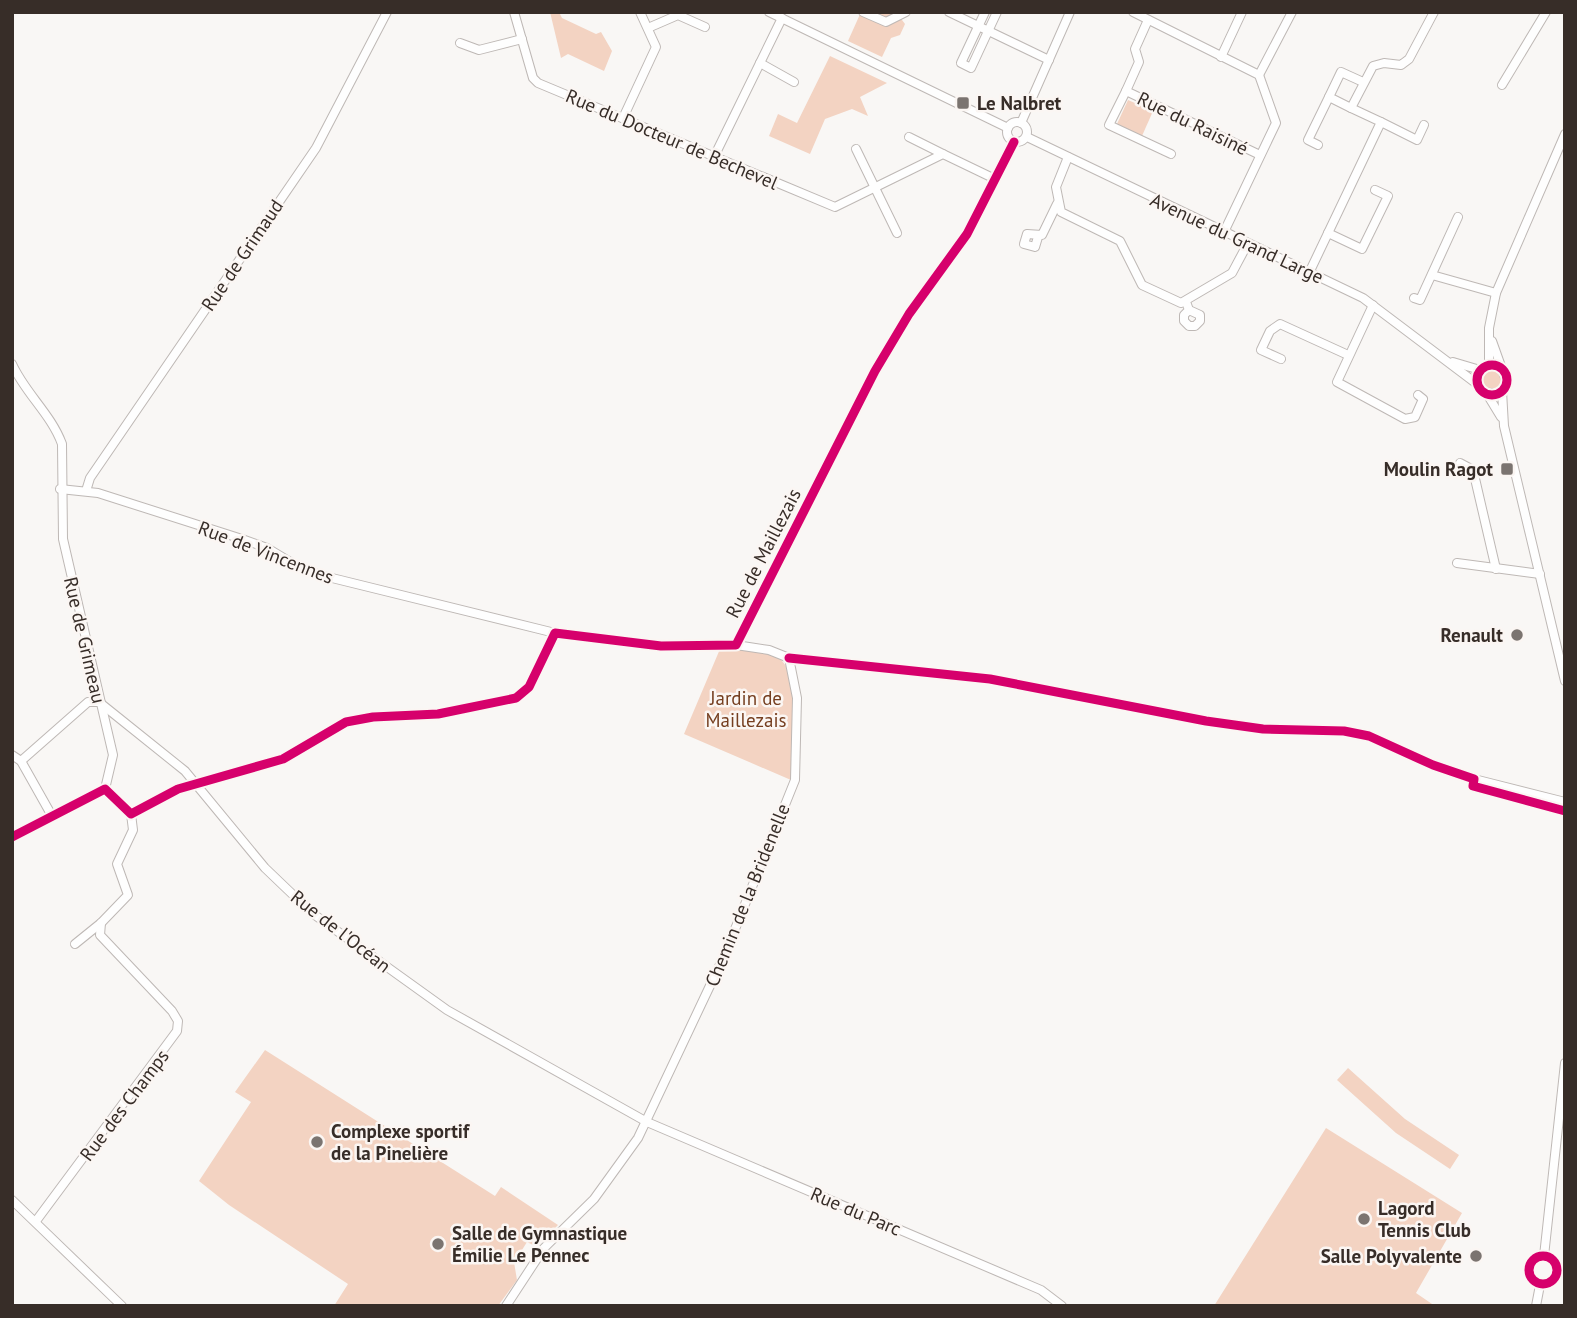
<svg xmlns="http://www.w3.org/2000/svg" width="1577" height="1318" viewBox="0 0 1577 1318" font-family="'PT Sans',sans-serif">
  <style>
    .green { fill: #f3d3c2 }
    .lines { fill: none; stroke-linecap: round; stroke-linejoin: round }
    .minor-casing { stroke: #beb8b5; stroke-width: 10 }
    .minor { stroke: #fefefe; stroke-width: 8 }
    .cycleway-casing { stroke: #fbf6f3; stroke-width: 13 }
    .cycleway { stroke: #d6006c; stroke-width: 9 }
    .poi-dot { fill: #7b7470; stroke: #fbf6f3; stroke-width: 2.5 }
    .labels { text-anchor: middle; stroke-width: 5; stroke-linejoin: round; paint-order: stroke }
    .poi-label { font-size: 19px; font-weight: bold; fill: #372d28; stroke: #fbf6f3; text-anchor: start }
    .street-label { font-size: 19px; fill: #372d28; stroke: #fbf6f3 }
    .park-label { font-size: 19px; fill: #753e1f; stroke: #fbf6f3 }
  </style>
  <rect width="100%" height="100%" fill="#f9f7f5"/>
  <!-- green -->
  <g class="green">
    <polygon points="550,12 559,12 562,18 596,34 601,32 612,51 604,71 568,54 561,58"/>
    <polygon points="861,12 896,12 905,24 900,35 891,38 882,57 848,41"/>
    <polygon points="830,56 887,83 860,97 868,116 852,109 825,119 810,154 769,136 778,114 797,123"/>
    <polygon points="1128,100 1153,111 1142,136 1117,124"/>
    <circle cx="1491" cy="380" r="11"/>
    <path d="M 720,649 C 739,650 762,645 779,658 C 804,678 793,750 791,780 L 684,734 Z"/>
    <polygon points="265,1050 495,1196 501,1187 558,1225 552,1231 548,1229 533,1245 527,1242 522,1250 528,1253 522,1262 516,1259 514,1262 517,1280 498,1306 334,1306 348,1284 229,1205 199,1181 251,1102 235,1092"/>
    <polygon points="1348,1068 1405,1119 1459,1155 1450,1169 1396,1133 1337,1080"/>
    <polygon points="1326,1128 1462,1213 1416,1293 1435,1306 1214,1306"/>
  </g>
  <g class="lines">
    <defs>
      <g id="minor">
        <polyline points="514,12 533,78 538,83 835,207 943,154 995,179"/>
        <polyline points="769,12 1008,128"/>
        <polyline points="863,12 886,22 906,12"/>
        <polyline points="949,12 1049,60"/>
        <polyline points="985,12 961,63 971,68 997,12"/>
        <polyline points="1133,12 1259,75 1276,123 1224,232"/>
        <polyline points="1148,20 1135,49 1139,62 1126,91 1260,155"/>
        <polyline points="648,28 678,15 705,27"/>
        <polyline points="460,43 479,50 522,39"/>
        <polyline points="1221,57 1242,12"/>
        <polyline points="760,63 794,82"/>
        <polyline points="1259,75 1292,12"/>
        <polyline points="1502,85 1546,12"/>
        <polyline points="1126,91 1109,125 1171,154"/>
        <polyline points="1351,108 1329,97 1341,72 1363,82"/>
        <polyline points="623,118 656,47 640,12"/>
        <circle cx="1017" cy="132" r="10"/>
        <polyline points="1381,122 1417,140 1424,125"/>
        <polyline points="1021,123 1070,12"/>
        <polyline points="909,137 943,154"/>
        <polyline points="1027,137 1363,298 1477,384"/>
        <polyline points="1318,145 1308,140 1329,97"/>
        <polyline points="856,149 897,233"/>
        <polyline points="714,157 782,18"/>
        <polyline points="1068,157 1056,187 1061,212 1120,241 1142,285 1181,303 1232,273 1248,243"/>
        <polyline points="1328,233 1362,249 1388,196 1375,190"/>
        <polyline points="1038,237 1035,247 1024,244 1027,234 1042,235 1057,204"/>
        <polyline points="1309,273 1381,122 1351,108 1373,66 1384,63 1401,65 1409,59 1434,12"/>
        <polyline points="1432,275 1496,293"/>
        <polyline points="1414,298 1420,300 1458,217"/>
        <polyline points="1186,302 1189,310 1200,315 1200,321 1195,326 1189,326 1184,321 1184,315 1189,310"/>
        <polyline points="1373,305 1337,382 1405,419 1415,417 1423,399 1418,395"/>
        <polyline points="1492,341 1507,383 1499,394 1482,392 1477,384 1478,373 1489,365 1501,367"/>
        <polyline points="1281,359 1261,350 1270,331 1280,324 1348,355"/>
        <polyline points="1453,362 1480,370"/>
        <path d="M 12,364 C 25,393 51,414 62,444 L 63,539 L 113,755 L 105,789"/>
        <polyline points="1489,365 1489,328 1496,293 1565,134"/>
        <polyline points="1502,391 1504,426 1565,681"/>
        <polyline points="1487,394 1501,417"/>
        <polyline points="1460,463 1473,470 1496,569"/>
        <polyline points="60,489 98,493 242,539 267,548 302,569 328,577 555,633"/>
        <polyline points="86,491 90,478 316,148 387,12"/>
        <polyline points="1457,563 1540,574"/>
        <polyline points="12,755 21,761 88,702 99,702 185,771 265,868 312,913 447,1010 647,1122 1041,1290 1062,1306"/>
        <polyline points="21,761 52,816"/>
        <polyline points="1474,779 1565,802"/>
        <polyline points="12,837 105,789 131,814 178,789 283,759 346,722 373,717 438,714 516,698 529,687 555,633 661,646 736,645 875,371 909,314 967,234 1014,142"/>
        <polyline points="75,944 101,923 128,895 117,864 133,830 131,814"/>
        <polyline points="12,1200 122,1306"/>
        <polyline points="36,1221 177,1031 178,1021 172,1011 100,935 101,923"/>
        <circle cx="1543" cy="1270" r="14"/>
        <polyline points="1544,1256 1565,1063"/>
        <polyline points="506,1306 544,1248 594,1199 638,1138 725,954 795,780 797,698 789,658 769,650 736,645"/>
        <polyline points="1536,1306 1540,1285"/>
      </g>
    </defs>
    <!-- minor casing -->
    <use href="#minor" class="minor-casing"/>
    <!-- minor -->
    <use href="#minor" class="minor"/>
    <defs>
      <g id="cycleway">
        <circle cx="1492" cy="380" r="15"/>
        <polyline points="789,658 990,679 1206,721 1263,729 1344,731 1369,736 1433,765 1474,779 1473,786 1565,811"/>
        <polyline points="12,837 105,789 131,814 178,789 283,759 346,722 373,717 438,714 516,698 529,687 555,633 661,646 736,645 875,371 909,314 967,234 1014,142"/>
        <circle cx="1543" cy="1270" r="14"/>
      </g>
    </defs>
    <!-- cycleway casing -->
    <use href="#cycleway" class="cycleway-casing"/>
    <!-- cycleway -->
    <use href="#cycleway" class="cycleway"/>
  </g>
  <!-- markers -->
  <g class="poi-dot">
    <rect x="956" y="96" width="14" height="14" rx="3.5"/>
    <rect x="1500" y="462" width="14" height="14" rx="3.5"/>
    <circle cx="1517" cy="635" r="7"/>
    <circle cx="317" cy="1142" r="7"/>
    <circle cx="1364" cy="1219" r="7"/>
    <circle cx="438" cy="1244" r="7"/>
    <circle cx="1476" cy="1256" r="7"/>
  </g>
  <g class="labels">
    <!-- poi labels -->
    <g class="poi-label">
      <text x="977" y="110">Le Nalbret</text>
      <text x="1493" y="476" text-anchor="end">Moulin Ragot</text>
      <text x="1503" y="642" text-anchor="end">Renault</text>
      <text x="331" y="1138">Complexe sportif<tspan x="331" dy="22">de la Pinelière</tspan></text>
      <text x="1378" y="1215">Lagord<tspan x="1378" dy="22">Tennis Club</tspan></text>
      <text x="452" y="1240">Salle de Gymnastique<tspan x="452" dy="22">Émilie Le Pennec</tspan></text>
      <text x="1462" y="1263" text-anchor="end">Salle Polyvalente</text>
    </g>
    <!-- street labels -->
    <g class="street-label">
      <text transform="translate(1193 123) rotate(26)" y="7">Rue du Raisiné</text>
      <text transform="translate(672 139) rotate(23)" y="7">Rue du Docteur de Bechevel</text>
      <text transform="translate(1237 238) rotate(25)" y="7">Avenue du Grand Large</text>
      <text transform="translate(242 255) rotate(-56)" y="7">Rue de Grimaud</text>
      <text transform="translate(266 552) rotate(21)" y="7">Rue de Vincennes</text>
      <text transform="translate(763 553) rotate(-63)" y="7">Rue de Maillezais</text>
      <text transform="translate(85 640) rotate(77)" y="7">Rue de Grimeau</text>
      <text transform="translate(747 895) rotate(-68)" y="7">Chemin de la Bridenelle</text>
      <text transform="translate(341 931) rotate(38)" y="7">Rue de l'Océan</text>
      <text transform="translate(124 1105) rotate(-53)" y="7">Rue des Champs</text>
      <text transform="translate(856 1211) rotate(23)" y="7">Rue du Parc</text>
    </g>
    <!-- park labels -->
    <g class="park-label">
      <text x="746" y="705">Jardin de<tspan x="746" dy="22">Maillezais</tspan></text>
    </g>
  </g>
  <!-- border -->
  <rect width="1577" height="1318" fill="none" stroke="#372d28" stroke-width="28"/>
</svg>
